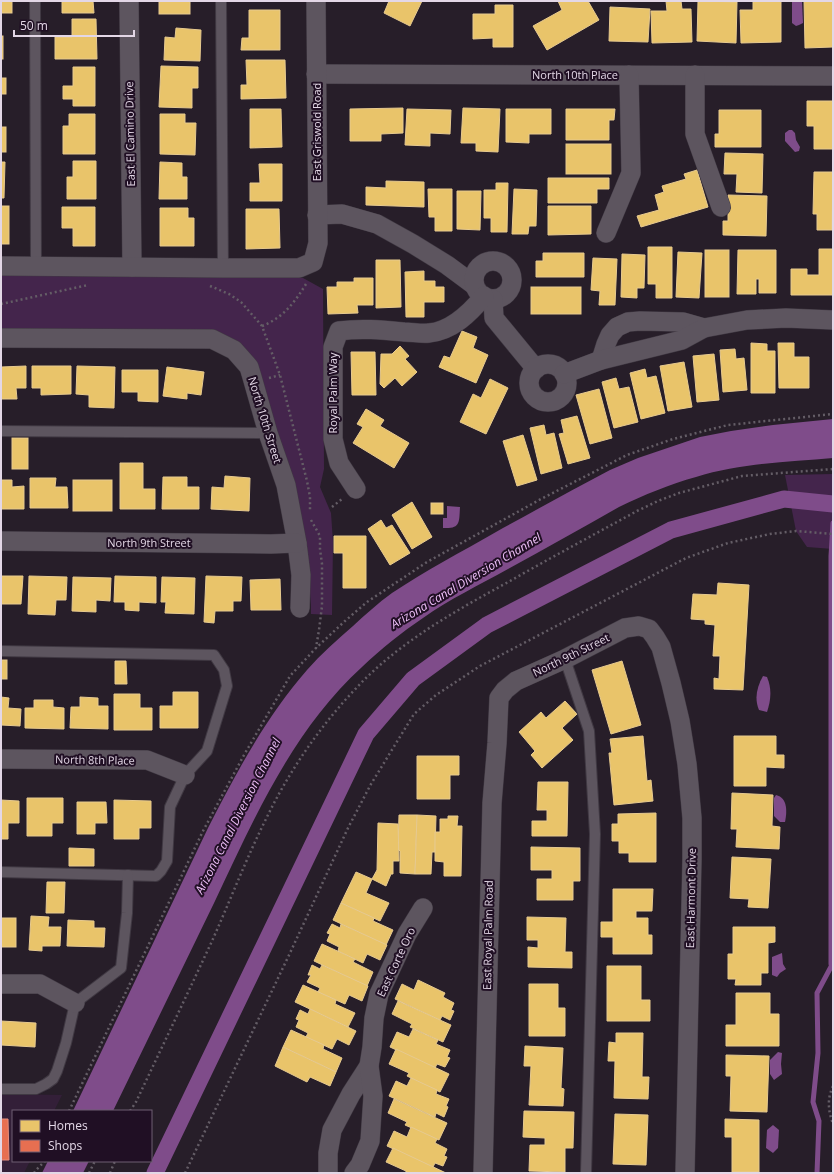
<svg xmlns="http://www.w3.org/2000/svg" width="834" height="1174" viewBox="0 0 834 1174" font-family="'Open Sans',sans-serif">
  <style>
    .built { fill: #331f38 }
    .green { fill: #44254c }
    .water { fill: #7f4c8a }
    .homes { fill: #e9c46a; stroke: #e7ca8f }
    .shops { fill: #e76f51; stroke: #e68e7e }
    .lines { fill: none; stroke-linecap: round; stroke-linejoin: round }
    .stream { stroke: #7f4c8a; stroke-width: 5 }
    .canal { stroke: #7f4c8a; stroke-width: 17 }
    .lane-casing { stroke: #403943; stroke-width: 12 }
    .street-casing { stroke: #403943; stroke-width: 20 }
    .path { stroke: #645d66; stroke-width: 2.5; stroke-dasharray: 2 3; stroke-linecap: butt }
    .lane { stroke: #5d555f; stroke-width: 10 }
    .street { stroke: #5d555f; stroke-width: 19 }
    .labels { text-anchor: middle; stroke-width: 4; stroke-linejoin: round; paint-order: stroke }
    .street-label { font-size: 11px; fill: #e3d7e6; stroke: #200f24 }
    .water-label { font-size: 12px; font-style: italic; fill: #edbff7; stroke: #200f24 }
  </style>
  <rect width="100%" height="100%" fill="#271e29"/>
  <!-- built -->
  <polygon class="built" points="1,1094 62,1095 54,1111 13,1111 13,1161 30,1161 24,1173 1,1173"/>
  <!-- green -->
  <g class="green">
    <polygon points="1,275 303,278 323,289 324,469 320,487 331,513 333,542 332,615 311,614 311,605 306,545 239,344 1,331"/>
    <polygon points="833,474 833,549 807,547 796,531 785,475"/>
  </g>
  <!-- water -->
  <g class="water">
    <polygon points="792,1 802,1 803,23 799,25 796,26 792,23"/>
    <polygon points="789,130 792,130 795,133 796,140 800,147 799,151 795,152 785,141 785,133"/>
    <path d="M 833,419 L 833,458 C 788,462 740,463 696,477 C 670,484 644,495 619,507 C 582,528 545,549 508,569 C 479,585 450,599 423,618 C 402,632 381,649 362,667 C 293,730 254,818 215,901 C 181,971 147,1041 113,1111 L 73,1111 L 208,828 C 236,773 266,717 307,670 C 321,654 337,640 353,626 C 365,615 378,603 392,593 C 425,571 461,552 496,532 C 534,511 572,490 610,470 L 638,458 L 700,437 L 731,431 L 773,425 Z"/>
    <path d="M 447,506 L 460,507 C 459,522 461,529 443,528 L 443,518 L 447,518 Z"/>
    <path d="M 763,676 L 767,677 C 772,689 771,700 767,712 L 759,710 C 754,698 757,687 763,676 Z"/>
    <path d="M 776,795 C 788,798 787,812 785,822 L 780,822 L 774,816 L 774,798 Z"/>
    <polygon points="782,953 783,964 786,969 780,973 777,977 772,975 772,957"/>
    <polygon points="778,1052 782,1053 781,1064 782,1074 774,1080 770,1074 770,1060"/>
    <polygon points="773,1125 779,1130 778,1148 773,1153 766,1148 767,1130"/>
    <polygon points="48,1161 89,1161 83,1173 42,1173"/>
  </g>
  <!-- homes -->
  <g class="homes">
    <rect x="1" y="1" width="11" height="12"/>
    <polygon points="62,1 93,1 94,13 62,13"/>
    <rect x="159" y="1" width="31" height="13"/>
    <polygon points="389,1 422,1 410,26 384,13"/>
    <polygon points="558,1 588,1 599,20 547,50 533,26 562,10"/>
    <polygon points="666,1 681,1 682,9 691,9 692,42 652,43 651,11 667,11"/>
    <polygon points="698,1 737,2 736,43 697,41"/>
    <polygon points="753,1 781,1 781,42 741,43 740,10 753,10"/>
    <polygon points="804,1 833,1 833,47 805,48"/>
    <polygon points="495,5 513,5 513,47 493,47 493,38 473,39 473,14 495,14"/>
    <polygon points="610,7 650,9 648,42 609,41"/>
    <polygon points="249,10 280,10 280,50 241,50 242,38 249,38"/>
    <polygon points="72,19 96,19 97,59 55,59 55,37 72,37"/>
    <polygon points="176,28 201,30 200,61 164,60 165,37 175,38"/>
    <rect x="1" y="36" width="2" height="23"/>
    <polygon points="246,60 285,60 286,98 241,99 241,85 247,85"/>
    <polygon points="161,66 198,67 198,88 192,88 192,108 159,107"/>
    <polygon points="73,67 95,67 95,106 73,106 73,99 63,99 63,86 73,86"/>
    <rect x="1" y="78" width="5" height="16"/>
    <polygon points="807,101 833,101 833,149 814,149 814,126 807,126"/>
    <polygon points="403,108 403,133 381,134 381,141 350,141 350,109"/>
    <polygon points="463,108 500,109 498,152 476,151 476,143 461,143"/>
    <polygon points="250,109 281,109 282,147 250,148"/>
    <polygon points="407,109 451,110 450,134 430,133 430,146 405,145"/>
    <polygon points="506,109 551,109 551,134 529,134 529,143 506,142"/>
    <polygon points="566,109 615,109 614,120 609,120 609,140 566,140"/>
    <polygon points="719,110 761,110 761,147 715,147 715,134 719,134"/>
    <polygon points="69,114 95,114 95,154 63,154 63,126 69,126"/>
    <polygon points="160,114 185,114 185,123 196,123 195,155 160,154"/>
    <rect x="1" y="127" width="5" height="25"/>
    <rect x="566" y="144" width="45" height="30"/>
    <polygon points="725,153 763,154 762,193 736,192 737,174 724,174"/>
    <polygon points="73,161 96,161 96,199 67,199 67,177 73,177"/>
    <polygon points="1,162 5,162 4,198 1,198"/>
    <polygon points="160,162 182,163 182,177 187,177 187,199 159,199"/>
    <polygon points="259,164 282,164 282,201 250,201 250,183 260,183"/>
    <polygon points="697,170 708,207 641,227 637,216 659,210 655,195 664,192 662,186 686,179 684,174"/>
    <polygon points="814,172 833,172 832,230 817,230 817,214 813,214"/>
    <polygon points="548,178 609,178 609,189 597,189 597,203 548,203"/>
    <polygon points="386,181 424,182 424,207 366,205 366,187 386,188"/>
    <polygon points="496,183 508,183 507,232 491,232 491,218 484,218 484,190 496,190"/>
    <polygon points="428,189 452,189 452,231 435,231 435,217 429,217"/>
    <polygon points="514,189 537,190 536,226 529,226 528,234 512,234"/>
    <polygon points="457,191 481,191 480,230 457,229"/>
    <polygon points="728,195 767,196 766,236 723,235 723,221 728,221"/>
    <rect x="1" y="206" width="8" height="38"/>
    <polygon points="548,206 591,206 591,234 548,235"/>
    <polygon points="62,207 95,207 95,246 73,246 73,228 62,228"/>
    <polygon points="160,208 188,208 188,218 194,218 194,246 160,246"/>
    <polygon points="246,209 279,209 280,248 246,249"/>
    <polygon points="648,247 672,247 672,298 656,298 656,284 648,284"/>
    <polygon points="819,249 833,249 833,295 791,295 791,269 807,269 807,275 819,275"/>
    <rect x="705" y="250" width="24" height="47"/>
    <polygon points="738,250 776,250 776,293 759,293 759,279 756,279 756,294 737,294"/>
    <polygon points="678,252 702,253 699,298 676,297"/>
    <polygon points="543,253 584,253 584,277 536,277 536,261 543,261"/>
    <polygon points="622,254 645,255 644,288 637,288 637,298 621,297"/>
    <polygon points="593,258 617,259 615,305 599,305 600,291 591,290"/>
    <polygon points="376,260 400,260 401,307 376,308"/>
    <polygon points="424,271 424,281 435,281 435,287 444,287 444,302 424,302 424,317 406,317 405,272"/>
    <polygon points="354,278 373,278 373,305 357,305 358,313 328,314 327,287 337,287 337,282 354,282"/>
    <rect x="531" y="287" width="50" height="27"/>
    <polygon points="462,331 477,337 473,348 488,355 476,383 439,367 444,356 450,358"/>
    <polygon points="751,343 767,344 767,351 775,351 775,393 751,393"/>
    <polygon points="778,343 794,343 794,357 809,357 809,388 779,388"/>
    <polygon points="400,346 409,356 405,359 417,372 402,386 395,378 384,388 380,384 381,354 392,354"/>
    <polygon points="735,349 736,359 744,358 747,390 723,392 720,350"/>
    <polygon points="351,352 375,352 376,395 352,395"/>
    <polygon points="714,354 719,400 697,402 693,356"/>
    <polygon points="684,362 692,407 668,411 660,366"/>
    <polygon points="26,366 26,388 16,388 17,399 1,399 1,367"/>
    <polygon points="32,366 71,366 71,394 41,395 41,388 32,388"/>
    <polygon points="77,366 115,367 114,408 89,407 89,395 76,394"/>
    <polygon points="167,367 204,372 201,395 187,393 187,399 163,396"/>
    <polygon points="645,369 647,378 656,376 665,413 641,419 630,373"/>
    <polygon points="122,370 158,370 158,402 138,401 138,392 122,392"/>
    <polygon points="616,378 619,389 629,387 638,422 614,428 602,382"/>
    <polygon points="490,379 508,388 486,434 460,422 473,394 481,398"/>
    <polygon points="599,389 612,438 590,444 576,395"/>
    <polygon points="366,409 384,420 380,426 409,443 394,468 353,443 363,427 357,424"/>
    <polygon points="577,416 590,458 568,464 559,434 564,433 561,420"/>
    <polygon points="544,425 546,435 554,433 562,468 541,474 530,428"/>
    <polygon points="523,435 537,480 517,486 503,441"/>
    <rect x="12" y="438" width="16" height="31"/>
    <polygon points="120,463 143,463 143,489 155,489 155,509 120,509"/>
    <polygon points="225,476 250,478 249,511 211,509 212,487 224,488"/>
    <polygon points="163,477 187,477 187,487 199,487 199,509 162,509"/>
    <polygon points="30,478 56,478 55,487 67,487 68,508 30,508"/>
    <polygon points="1,480 12,480 12,487 24,486 24,509 1,509"/>
    <rect x="73" y="480" width="39" height="31"/>
    <polygon points="412,502 432,537 412,549 392,515"/>
    <rect x="431" y="503" width="12" height="11"/>
    <polygon points="381,520 386,528 392,525 410,553 390,565 368,529"/>
    <polygon points="334,536 366,536 366,588 343,588 343,553 334,553"/>
    <polygon points="1,576 23,576 21,604 1,604"/>
    <polygon points="29,576 67,577 66,600 56,600 55,615 28,614"/>
    <polygon points="115,576 156,577 156,603 139,602 139,611 125,610 125,602 114,602"/>
    <polygon points="206,576 242,577 241,601 233,601 233,611 215,611 214,623 204,622"/>
    <polygon points="73,577 111,578 110,601 96,600 96,612 72,611"/>
    <polygon points="162,577 195,578 194,614 165,613 166,602 161,602"/>
    <polygon points="280,579 281,610 251,610 250,580"/>
    <polygon points="718,583 749,585 743,690 714,689 714,678 719,679 720,656 713,656 715,625 705,624 705,620 691,619 693,594 717,595"/>
    <rect x="1" y="660" width="6" height="19"/>
    <polygon points="115,661 126,661 127,684 115,684"/>
    <polygon points="622,661 641,725 611,734 592,670"/>
    <polygon points="173,692 198,692 198,728 160,728 160,706 173,706"/>
    <polygon points="114,694 140,694 140,708 152,708 152,730 114,730"/>
    <polygon points="1,697 9,698 8,708 21,709 20,726 1,725"/>
    <polygon points="80,697 98,698 98,706 108,706 108,729 70,728 71,707 80,707"/>
    <polygon points="34,700 53,700 53,707 64,708 64,729 25,728 25,708 34,708"/>
    <polygon points="565,701 577,714 562,728 573,740 542,768 531,755 535,751 519,732 541,712 546,718"/>
    <polygon points="643,736 647,781 651,780 653,801 614,805 609,753 612,753 610,739"/>
    <polygon points="734,736 776,736 776,755 784,755 784,768 766,767 766,786 734,786"/>
    <polygon points="417,756 459,756 459,775 450,775 450,799 417,799"/>
    <polygon points="538,782 568,782 567,836 532,836 532,821 547,821 547,810 537,810"/>
    <polygon points="732,793 773,795 772,826 780,827 779,849 736,847 737,829 731,829"/>
    <polygon points="27,798 63,798 63,823 52,823 52,836 27,836"/>
    <polygon points="1,800 19,801 19,823 8,823 8,839 1,839"/>
    <polygon points="114,800 151,801 151,828 139,828 139,839 114,839"/>
    <polygon points="77,802 106,802 107,823 95,823 95,834 77,834"/>
    <polygon points="656,813 656,862 629,862 629,853 619,853 619,841 612,841 612,824 618,824 618,814"/>
    <polygon points="399,815 417,815 415,874 400,873 400,851 398,849"/>
    <polygon points="417,815 436,816 435,852 432,852 431,874 415,874"/>
    <polygon points="448,816 458,816 457,826 462,826 461,876 444,876 444,862 435,861 435,832 440,832 440,819 448,819"/>
    <polygon points="378,823 398,824 399,861 393,861 393,874 391,874 386,886 372,879 377,870"/>
    <polygon points="531,847 580,848 580,881 573,881 573,900 537,900 537,879 552,879 552,870 531,870"/>
    <polygon points="69,848 94,849 94,866 69,866"/>
    <polygon points="732,857 771,859 768,908 748,907 749,899 730,898"/>
    <polygon points="356,872 372,879 366,893 389,903 380,921 341,903"/>
    <polygon points="47,882 65,882 64,913 46,913"/>
    <polygon points="613,889 653,889 652,911 636,911 636,918 648,918 648,935 652,935 652,954 613,954 613,937 601,937 601,922 613,922"/>
    <polygon points="341,903 374,918 373,921 393,930 386,945 333,920"/>
    <polygon points="31,916 49,917 48,927 61,927 60,946 42,946 42,951 29,950"/>
    <polygon points="527,917 566,918 565,952 572,952 572,968 528,967 528,947 538,948 538,940 527,940"/>
    <rect x="1" y="918" width="15" height="29"/>
    <polygon points="68,920 94,921 94,928 105,928 104,947 67,946"/>
    <polygon points="332,924 340,928 341,924 387,945 380,960 367,954 363,963 338,951 339,947 327,941 330,934 327,933"/>
    <polygon points="733,927 775,927 775,942 768,943 768,973 761,973 761,985 735,985 736,979 728,979 728,954 733,954"/>
    <polygon points="322,944 355,959 353,962 373,972 367,986 314,961"/>
    <polygon points="312,965 320,969 322,965 368,986 362,1001 349,995 345,1004 318,992 320,988 307,982 311,975 308,975"/>
    <polygon points="607,966 641,966 641,1000 650,1000 650,1021 607,1021"/>
    <polygon points="418,980 445,993 443,997 454,1003 451,1010 454,1011 450,1020 442,1016 440,1020 395,999 402,984 414,990"/>
    <polygon points="529,984 558,984 558,1008 565,1008 565,1036 529,1036"/>
    <polygon points="303,985 336,1000 335,1004 355,1013 348,1027 295,1002"/>
    <polygon points="736,993 770,993 770,1014 779,1014 779,1046 726,1046 726,1025 736,1025"/>
    <polygon points="398,1001 451,1025 443,1042 410,1027 412,1024 392,1014"/>
    <polygon points="310,1009 356,1031 349,1045 337,1039 332,1049 306,1037 308,1033 296,1027 299,1020 296,1019 300,1010 308,1014"/>
    <polygon points="1,1021 36,1023 35,1047 1,1045"/>
    <polygon points="413,1029 438,1040 436,1044 450,1050 447,1057 450,1058 445,1067 437,1064 435,1068 390,1047 397,1032 409,1037"/>
    <polygon points="291,1030 324,1045 323,1049 342,1058 336,1072 283,1047"/>
    <polygon points="616,1033 643,1033 642,1077 649,1077 648,1099 614,1098 615,1061 608,1061 609,1042 616,1043"/>
    <polygon points="525,1046 563,1048 561,1088 564,1089 563,1106 529,1105 531,1066 524,1066"/>
    <polygon points="283,1047 336,1072 330,1086 310,1077 307,1082 275,1066"/>
    <polygon points="396,1049 449,1074 440,1092 407,1076 409,1073 389,1064"/>
    <polygon points="726,1055 769,1056 767,1112 730,1111 731,1076 726,1076"/>
    <polygon points="411,1078 437,1090 436,1094 449,1099 446,1106 448,1107 444,1117 436,1113 435,1117 389,1096 396,1081 407,1086"/>
    <polygon points="394,1099 447,1123 439,1140 405,1125 407,1122 388,1113"/>
    <polygon points="524,1111 574,1112 573,1148 565,1148 565,1172 529,1171 530,1145 545,1145 545,1138 523,1137"/>
    <polygon points="615,1114 648,1115 646,1165 613,1164"/>
    <polygon points="725,1119 759,1120 759,1172 732,1172 732,1137 725,1137"/>
    <polygon points="411,1127 437,1139 435,1143 447,1149 444,1156 447,1157 443,1166 435,1163 433,1167 387,1146 394,1131 407,1137"/>
    <polygon points="393,1148 446,1173 406,1173 406,1171 386,1162"/>
  </g>
  <!-- shops -->
  <polygon class="shops" points="1,1119 8,1119 9,1160 1,1160"/>
  <g class="lines">
    <!-- stream -->
    <g class="stream">
      <polyline points="831,964 831,556 833,523"/>
      <polyline points="817,1173 819,1121 813,1102 818,1053 817,993 833,963"/>
    </g>
    <!-- canal -->
    <polyline class="canal" points="155,1173 366,734 413,679 487,625 671,530 784,499 833,504"/>
    <defs>
      <g id="lane">
        <polyline points="35,1 36,266"/>
        <polyline points="221,1 223,268"/>
        <polyline points="1,431 268,433"/>
        <polyline points="1,651 214,655 224,670 227,686 207,751 185,775 170,807 167,861 161,871 156,876 1,872"/>
        <polyline points="565,659 589,731 595,834 586,1173"/>
        <polyline points="1,1089 36,1089 46,1084 53,1079 57,1071 66,1043 75,1003 121,968 127,913 128,875"/>
      </g>
      <g id="street">
        <polyline points="129,1 132,267"/>
        <polyline points="316,74 833,76"/>
        <polyline points="695,75 695,134 721,207"/>
        <polyline points="317,215 342,214 377,224 413,244 447,265 474,285"/>
        <polyline points="606,233 631,173 629,75"/>
        <circle cx="493" cy="280" r="19"/>
        <polyline points="1,266 223,268 299,268 313,262 318,243 316,1"/>
        <polyline points="493,299 494,318 536,369"/>
        <polyline points="1,338 212,339 234,350 249,367 252,377 268,433 286,485 297,543 301,575 300,608"/>
        <polyline points="601,360 606,344 610,335 617,327 628,322 640,321 683,322 704,328"/>
        <circle cx="548" cy="383" r="19"/>
        <polyline points="564,374 601,360 682,340 704,328 747,320 786,318 833,320"/>
        <path d="M 356,489 L 339,463 L 333,439 L 333,347 L 339,331 C 361,328 382,330 404,332 C 412,332 421,334 429,333 C 452,331 470,313 484,296"/>
        <polyline points="1,541 271,544 297,543"/>
        <polyline points="1,759 147,760 185,775"/>
        <polyline points="1,984 40,984 75,1003"/>
        <polyline points="328,1173 328,1153 332,1130 351,1094 369,1066"/>
        <polyline points="354,1173 360,1165 370,1141 373,1096 369,1066 372,1047 374,1018 379,994 407,934 423,908"/>
        <polyline points="483,1173 492,803 497,743 499,698 505,690 516,681 565,659 625,628 639,626 649,629 655,637 661,647 671,683 680,721 687,764 692,818 692,859 685,1173"/>
      </g>
    </defs>
    <!-- lane casing -->
    <use href="#lane" class="lane-casing"/>
    <!-- street casing -->
    <use href="#street" class="street-casing"/>
    <!-- path -->
    <g class="path">
      <polyline points="210,286 229,294 241,302 262,326 280,375 307,481 310,497 310,511"/>
      <polyline points="1,304 88,285"/>
      <path d="M 262,326 C 283,318 295,302 306,284"/>
      <polyline points="269,378 280,375"/>
      <polyline points="332,507 342,499"/>
      <polyline points="311,520 320,536 320,549 322,564 322,606 319,630 316,648"/>
      <path d="M 833,1086 C 827,1099 828,1110 833,1124"/>
      <polyline points="69,1111 203,831 244,755 290,676 316,648 345,621 367,602 427,562 541,499 627,455 673,439 728,425 833,414"/>
      <path d="M 130,1111 L 136,1102 C 161,1049 187,995 212,941 C 230,901 246,859 266,819 C 291,767 325,719 366,678 C 408,637 459,609 510,581 C 552,557 595,534 637,511 L 658,501 L 679,493 L 742,476 L 833,469"/>
      <polyline points="34,1173 36,1170 45,1161"/>
      <polyline points="89,1173 95,1161"/>
      <polyline points="110,1173 115,1161"/>
      <polyline points="185,1173 290,953 348,828 371,784 414,714 436,695 480,666 686,558 728,543 770,534 796,531 833,534"/>
    </g>
    <!-- lane -->
    <use href="#lane" class="lane"/>
    <!-- street -->
    <use href="#street" class="street"/>
  </g>
  <g class="labels">
    <!-- street labels -->
    <g class="street-label">
      <text x="575" y="79">North 10th Place</text>
      <text transform="translate(317 132) rotate(-90)" y="4">East Griswold Road</text>
      <text transform="translate(130 134) rotate(-91)" y="4">East El Camino Drive</text>
      <text transform="translate(333 393) rotate(-90)" y="4">Royal Palm Way</text>
      <text transform="translate(265 420) rotate(73)" y="4">North 10th Street</text>
      <text x="149" y="547">North 9th Street</text>
      <text transform="translate(571 655) rotate(-26)" y="4">North 9th Street</text>
      <text transform="translate(95 760) rotate(1)" y="4">North 8th Place</text>
      <text transform="translate(691 898) rotate(-89)" y="4">East Harmont Drive</text>
      <text transform="translate(488 935) rotate(-89)" y="4">East Royal Palm Road</text>
      <text transform="translate(396 962) rotate(-65)" y="4">East Corte Oro</text>
    </g>
    <!-- water labels -->
    <g class="water-label">
      <text transform="translate(466 581) rotate(-31)" y="4">Arizona Canal Diversion Channel</text>
      <text transform="translate(238 816) rotate(-63)" y="4">Arizona Canal Diversion Channel</text>
    </g>
  </g>
  <!-- border -->
  <rect width="834" height="1174" fill="none" stroke="#e3d7e6" stroke-width="4"/>
  <!-- legend -->
  <rect x="12" y="1110" width="140" height="52" fill="#200f24" stroke="#6e5f72"/>
  <rect x="20" y="1120" width="20" height="12" fill="#e9c46a" stroke="#6e5f72"/>
  <text x="48" y="1130" font-size="12" fill="#e3d7e6">Homes</text>
  <rect x="20" y="1140" width="20" height="12" fill="#e76f51" stroke="#6e5f72"/>
  <text x="48" y="1150" font-size="12" fill="#e3d7e6">Shops</text>
  <!-- scale -->
  <path d="M14 30v6h120v-6" fill="none" stroke="#e3d7e6" stroke-width="2"/>
  <text x="20" y="30" font-size="12" fill="#e3d7e6" stroke="#200f24" stroke-width="3" paint-order="stroke">50 m</text>
</svg>
